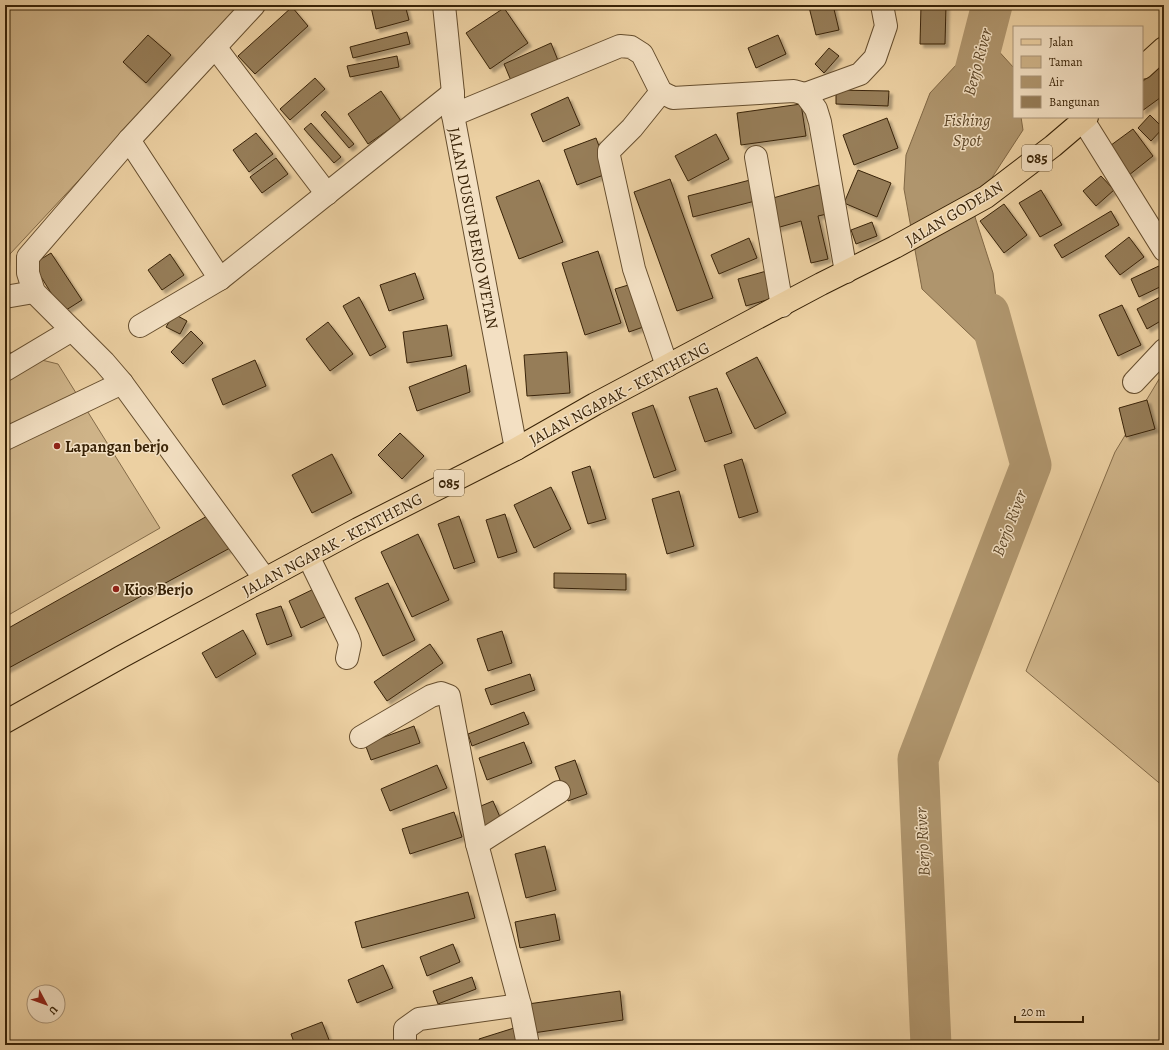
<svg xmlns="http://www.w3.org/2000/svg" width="1169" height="1050" viewBox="0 0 1169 1050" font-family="Alegreya,serif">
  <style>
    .green { fill: #ceb388; stroke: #846b48 }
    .water { fill: #af956d; stroke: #806744 }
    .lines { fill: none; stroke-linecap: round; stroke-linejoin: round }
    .river { stroke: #af956d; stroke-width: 41 }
    .building { fill: #967d58; stroke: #392307; filter: url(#shadow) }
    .minor-casing { stroke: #664e2e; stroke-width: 24 }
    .major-casing { stroke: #392307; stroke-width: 24 }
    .minor { stroke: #f3e0c3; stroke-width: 22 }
    .major { stroke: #ecd0a2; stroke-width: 22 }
    .poi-dot { fill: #8f2418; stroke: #f3e0c3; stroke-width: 1.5 }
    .labels { text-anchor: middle; stroke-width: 3; stroke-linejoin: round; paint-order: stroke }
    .shield { fill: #f3e0c3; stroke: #715c3f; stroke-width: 1 }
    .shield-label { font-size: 15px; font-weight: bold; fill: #392307 }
    .street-label { font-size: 16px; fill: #392307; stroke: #f3e0c3 }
    .poi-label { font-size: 16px; font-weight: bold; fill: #392307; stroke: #f3e0c3; text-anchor: start }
    .water-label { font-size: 17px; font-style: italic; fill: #5c4526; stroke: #f3e0c3 }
  </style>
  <defs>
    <filter id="shadow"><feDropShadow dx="3.5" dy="3.5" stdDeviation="1" flood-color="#0004"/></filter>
  </defs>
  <rect width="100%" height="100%" fill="#ecd0a2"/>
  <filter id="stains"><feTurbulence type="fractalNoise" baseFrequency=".005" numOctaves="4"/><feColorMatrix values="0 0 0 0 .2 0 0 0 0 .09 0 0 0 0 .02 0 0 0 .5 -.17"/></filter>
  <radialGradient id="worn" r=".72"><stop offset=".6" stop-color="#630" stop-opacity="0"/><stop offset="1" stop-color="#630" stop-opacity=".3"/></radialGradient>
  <!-- green -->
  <g class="green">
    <polygon points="5,5 242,5 10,254 9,279 5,279"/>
    <polygon points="5,351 58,364 160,528 5,617"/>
    <polygon points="1164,371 1164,787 1026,671 1115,452"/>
  </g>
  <!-- water -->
  <polygon class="water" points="984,35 1014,68 1014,117 1021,117 1023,130 993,176 975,217 993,273 1004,367 922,289 904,189 906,155 930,93"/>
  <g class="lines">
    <!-- river -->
    <g class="river">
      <polyline points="970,90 992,5"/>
      <polyline points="931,1045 918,759 1031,465 989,313"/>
    </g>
  </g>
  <!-- building -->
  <g class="building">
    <polygon points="376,5 405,5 409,20 376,29 371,7"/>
    <polygon points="816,5 833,5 839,30 816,35 809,7"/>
    <polygon points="921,5 946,5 945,44 920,44"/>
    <polygon points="292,7 308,26 255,74 238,56"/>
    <polygon points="504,8 528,43 490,69 466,33"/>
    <polygon points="407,32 410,44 353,58 350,47"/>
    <polygon points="148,35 171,55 146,83 123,62"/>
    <polygon points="778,35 786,54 756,68 748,48"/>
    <polygon points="551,43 559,63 512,83 504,64"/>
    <polygon points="829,48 839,56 824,73 815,64"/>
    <polygon points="397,56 399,67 350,77 347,66"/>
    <polygon points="1164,63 1164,95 1142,111 1142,82"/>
    <polygon points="315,78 325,89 290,120 280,109"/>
    <polygon points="836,90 889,91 888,106 836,104"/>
    <polygon points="381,91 401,121 368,144 348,114"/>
    <polygon points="568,97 580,125 543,142 531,114"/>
    <polygon points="801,104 806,136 741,145 737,113"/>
    <polygon points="325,111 354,144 349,148 321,115"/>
    <polygon points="1150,115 1163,128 1151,141 1138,128"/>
    <polygon points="887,118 898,148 854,165 843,135"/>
    <polygon points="311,123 341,157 334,163 304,129"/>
    <polygon points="1133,129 1153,156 1124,179 1103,151"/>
    <polygon points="256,133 273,154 249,172 233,150"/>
    <polygon points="716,134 729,159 688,181 675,156"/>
    <polygon points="596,138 609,173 577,185 564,150"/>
    <polygon points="276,158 288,174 262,193 250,177"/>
    <polygon points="858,170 891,183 877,217 844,203"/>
    <polygon points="1101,176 1114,190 1096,206 1083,191"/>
    <polygon points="670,179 713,298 677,311 634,192"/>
    <polygon points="754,179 759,200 693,217 688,196"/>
    <polygon points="539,180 563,242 519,259 496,197"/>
    <polygon points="819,185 827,214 818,216 828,259 811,263 801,221 773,229 766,200"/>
    <polygon points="1041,190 1062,225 1040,237 1019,203"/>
    <polygon points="1004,204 1027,235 1004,253 980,221"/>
    <polygon points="1111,211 1119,225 1062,258 1054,245"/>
    <polygon points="872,222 877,236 856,244 851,230"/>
    <polygon points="1129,237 1144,257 1120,275 1105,256"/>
    <polygon points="749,238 757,258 719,274 711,255"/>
    <polygon points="598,251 621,323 585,335 562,263"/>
    <polygon points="51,253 82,300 63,312 33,264"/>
    <polygon points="170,254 184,275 162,290 148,270"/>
    <polygon points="1161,265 1164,273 1164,285 1139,297 1131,279"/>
    <polygon points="770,270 777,297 746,306 738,279"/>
    <polygon points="415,273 424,299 389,311 380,285"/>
    <polygon points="635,283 649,325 629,332 615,289"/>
    <polygon points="1164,295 1164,319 1147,329 1137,309"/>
    <polygon points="359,297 386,347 370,356 343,306"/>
    <polygon points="1122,305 1141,345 1118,356 1099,315"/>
    <polygon points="174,314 187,321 180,334 166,327"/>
    <polygon points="328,322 353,354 330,371 306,339"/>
    <polygon points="447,325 452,356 407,363 403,332"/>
    <polygon points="191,331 203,343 183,364 171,352"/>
    <polygon points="567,352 570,393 527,396 524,355"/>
    <polygon points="757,357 786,413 755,429 726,373"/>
    <polygon points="255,360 266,386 223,405 212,379"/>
    <polygon points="466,365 470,392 417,411 409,387"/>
    <polygon points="717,388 732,433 705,442 689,397"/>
    <polygon points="1147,400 1155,429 1126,437 1119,408"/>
    <polygon points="653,405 676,470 654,478 632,413"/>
    <polygon points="400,433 424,456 402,479 378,455"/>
    <polygon points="332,454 352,493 312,513 292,475"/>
    <polygon points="742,459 758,512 739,518 724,465"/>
    <polygon points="590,466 606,519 588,524 572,472"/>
    <polygon points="551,487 571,529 534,548 514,505"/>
    <polygon points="679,491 694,546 667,554 652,499"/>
    <polygon points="505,514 517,552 498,558 486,520"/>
    <polygon points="209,515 230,548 5,670 5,630"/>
    <polygon points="459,516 475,562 454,569 438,524"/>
    <polygon points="418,534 449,600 412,617 381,552"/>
    <polygon points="554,573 626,574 626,590 554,588"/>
    <polygon points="388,583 415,640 383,656 355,598"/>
    <polygon points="320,586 333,613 301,628 289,601"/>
    <polygon points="281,606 292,636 267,645 256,614"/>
    <polygon points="243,630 256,654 216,678 202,653"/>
    <polygon points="502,631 512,663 488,671 477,639"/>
    <polygon points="430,644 443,663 387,701 374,682"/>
    <polygon points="530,674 535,690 491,705 485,689"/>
    <polygon points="524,712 529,724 472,746 468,734"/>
    <polygon points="414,726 420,743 371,760 365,744"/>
    <polygon points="524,742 532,763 487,780 479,758"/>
    <polygon points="575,760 587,794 568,801 555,767"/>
    <polygon points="437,765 447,788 390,811 381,789"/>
    <polygon points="493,801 503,824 486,831 476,808"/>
    <polygon points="454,812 462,837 410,854 402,829"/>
    <polygon points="545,846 556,890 526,898 515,854"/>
    <polygon points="468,892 475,918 362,948 355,922"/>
    <polygon points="555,914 560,940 520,948 515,922"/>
    <polygon points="453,944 460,962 427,976 420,957"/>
    <polygon points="383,965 393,988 357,1003 348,980"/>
    <polygon points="472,977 476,989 438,1004 433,991"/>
    <polygon points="620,991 623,1020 533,1033 528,1004"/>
    <polygon points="322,1022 331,1045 295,1045 291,1034"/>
    <polygon points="514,1028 520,1045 481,1045 479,1039"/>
  </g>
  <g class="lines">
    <defs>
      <g id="minor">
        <polyline points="254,5 129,140 28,257 28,273 34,292 104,362 122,383 265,579"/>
        <polyline points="444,5 453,93 453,115 516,449"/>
        <polyline points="215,47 327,194"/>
        <polyline points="661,92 632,128 609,151 609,156 634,269 667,366"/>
        <polyline points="805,94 860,74 875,58 886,26 882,5"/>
        <polyline points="453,115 620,46 631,47 642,54 661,92 673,98 794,91 805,94 816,109 820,122 846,272"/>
        <polyline points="1083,120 1164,250"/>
        <polyline points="129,140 220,279"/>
        <polyline points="756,157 782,306"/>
        <polyline points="5,297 34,292"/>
        <polyline points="140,326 220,279 453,93"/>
        <polyline points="5,370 72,330"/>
        <polyline points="1134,382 1164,350"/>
        <polyline points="5,439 122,383"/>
        <polyline points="308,556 348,638 350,644 347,658"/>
        <polyline points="361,737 431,696 441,693 449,696 477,844 520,1005 528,1045"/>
        <polyline points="477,844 559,792"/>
        <polyline points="405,1045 405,1029 419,1019 520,1005"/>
      </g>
      <g id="major">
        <polyline points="1142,68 1164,48"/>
        <polyline points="5,722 121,657 265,579 358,529 516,449 595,404 821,284 895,247 986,197 1053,146 1087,117"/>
      </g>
    </defs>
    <!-- minor casing -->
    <use href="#minor" class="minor-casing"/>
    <!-- major casing -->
    <use href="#major" class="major-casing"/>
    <!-- minor -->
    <use href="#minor" class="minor"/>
    <!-- major -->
    <use href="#major" class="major"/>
  </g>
  <!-- markers -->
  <g class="poi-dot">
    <circle cx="57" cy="446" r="4"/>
    <circle cx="116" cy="589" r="4"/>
  </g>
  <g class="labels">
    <!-- shield labels -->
    <g class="shield">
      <rect x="1022" y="145" width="30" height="26" rx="3"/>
      <rect x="434" y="470" width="30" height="26" rx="3"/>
    </g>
    <g class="shield-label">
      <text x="1037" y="163">085</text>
      <text x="449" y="488">085</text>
    </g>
    <!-- street labels -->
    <g class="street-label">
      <text transform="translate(954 213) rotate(-31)" y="6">JALAN GODEAN</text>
      <text transform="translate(474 228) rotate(79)" y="6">JALAN DUSUN BERJO WETAN</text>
      <text transform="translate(619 393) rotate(-28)" y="6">JALAN NGAPAK - KENTHENG</text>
      <text transform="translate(332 544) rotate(-28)" y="6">JALAN NGAPAK - KENTHENG</text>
    </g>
    <!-- poi labels -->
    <g class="poi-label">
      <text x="65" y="452">Lapangan berjo</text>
      <text x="124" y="595">Kios Berjo</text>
    </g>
    <!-- water labels -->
    <g class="water-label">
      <text transform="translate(977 62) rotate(-75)" y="6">Berjo River</text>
      <text x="967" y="126">Fishing<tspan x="967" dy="20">Spot</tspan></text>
      <text transform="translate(1009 523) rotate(-69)" y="6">Berjo River</text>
      <text transform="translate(922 842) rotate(-93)" y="6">Berjo River</text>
    </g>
  </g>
  <!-- margin -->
  <rect width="1169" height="1050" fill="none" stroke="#ecd0a2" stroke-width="20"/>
  <rect x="6" y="6" width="1157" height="1038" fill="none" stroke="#392307" stroke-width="2"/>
  <rect x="10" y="10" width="1149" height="1030" fill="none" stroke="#392307"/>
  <!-- legend -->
  <rect x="1013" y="26" width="130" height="92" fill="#f3e0c3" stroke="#a99478"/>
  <rect x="1021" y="39" width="20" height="6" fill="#ecd0a2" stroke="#a99478"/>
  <text x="1049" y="46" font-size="12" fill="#392307">Jalan</text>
  <rect x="1021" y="56" width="20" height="12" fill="#ceb388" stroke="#a99478"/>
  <text x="1049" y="66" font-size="12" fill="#392307">Taman</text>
  <rect x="1021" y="76" width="20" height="12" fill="#af956d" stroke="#a99478"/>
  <text x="1049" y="86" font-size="12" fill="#392307">Air</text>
  <rect x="1021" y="96" width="20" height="12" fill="#967d58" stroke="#a99478"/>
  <text x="1049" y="106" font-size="12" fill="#392307">Bangunan</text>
  <!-- north arrow -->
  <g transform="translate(46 1004) rotate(131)"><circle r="19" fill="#f3e0c3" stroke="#a99478"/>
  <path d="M0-3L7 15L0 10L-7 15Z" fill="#8f2418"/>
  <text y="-6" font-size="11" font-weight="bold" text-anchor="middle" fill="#392307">U</text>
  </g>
  <!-- scale -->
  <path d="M1015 1016v6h68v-6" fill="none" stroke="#392307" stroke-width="2"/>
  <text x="1021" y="1016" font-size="12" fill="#392307" stroke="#f3e0c3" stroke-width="3" paint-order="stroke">20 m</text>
  <rect width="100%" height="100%" filter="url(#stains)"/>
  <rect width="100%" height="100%" fill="url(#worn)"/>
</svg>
